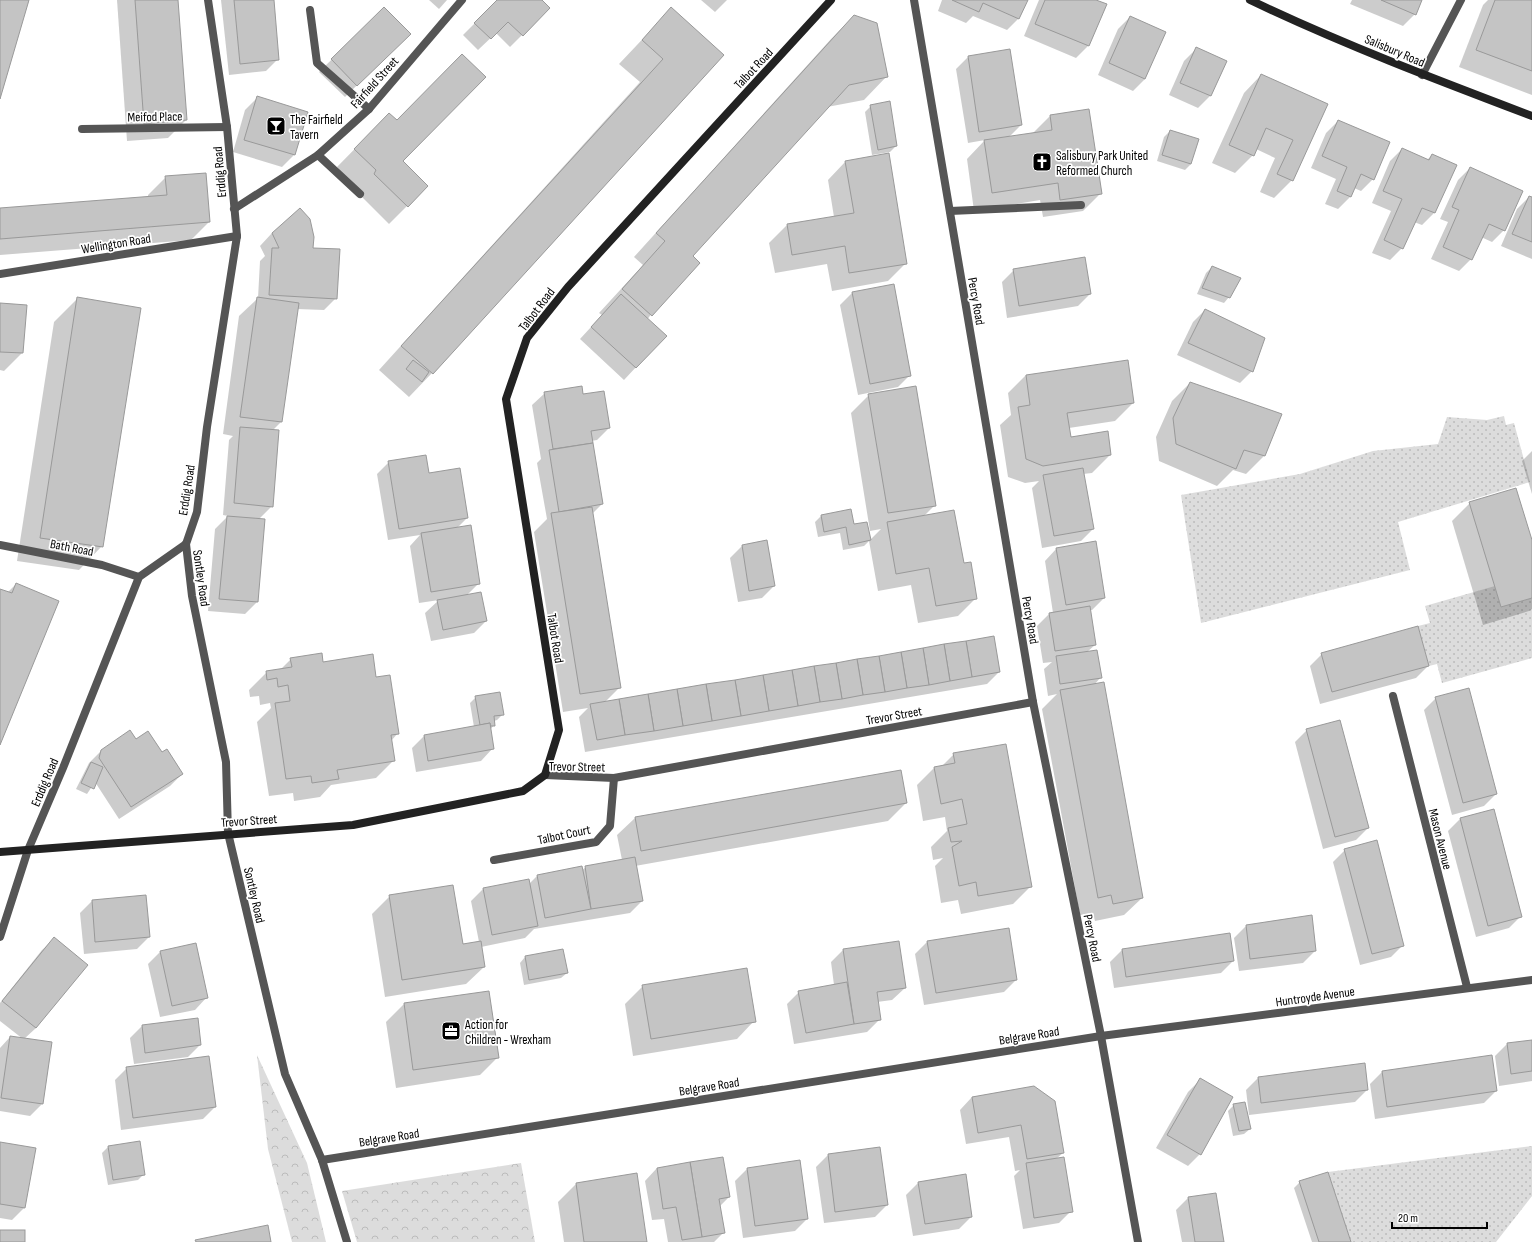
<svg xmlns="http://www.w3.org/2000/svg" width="1532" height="1242" viewBox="0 0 1532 1242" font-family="'Sofia Sans Condensed',sans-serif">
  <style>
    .grass { fill: url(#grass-dots) }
    .forest { fill: url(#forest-crowns) }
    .shadow { fill: #0003 }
    .building { fill: #c4c4c4; stroke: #999 }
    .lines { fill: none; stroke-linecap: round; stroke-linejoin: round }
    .lane { stroke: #555; stroke-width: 8 }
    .street { stroke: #555; stroke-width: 8 }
    .secondary { stroke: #222; stroke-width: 8 }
    .labels { text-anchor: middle; stroke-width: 3.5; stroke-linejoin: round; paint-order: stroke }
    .street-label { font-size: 13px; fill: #000; stroke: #fff }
    .poi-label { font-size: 13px; fill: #000; stroke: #fff; text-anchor: start }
  </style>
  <defs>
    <pattern id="grass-dots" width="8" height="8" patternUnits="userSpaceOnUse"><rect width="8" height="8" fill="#dcdcdc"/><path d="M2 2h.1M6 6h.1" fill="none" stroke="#bbb" stroke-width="1.8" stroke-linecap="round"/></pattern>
    <pattern id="forest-crowns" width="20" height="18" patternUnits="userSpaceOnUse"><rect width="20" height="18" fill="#dcdcdc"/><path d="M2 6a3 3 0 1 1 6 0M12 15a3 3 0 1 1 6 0" fill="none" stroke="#bbb"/></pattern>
  </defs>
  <rect width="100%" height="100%" fill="#fff"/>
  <!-- grass -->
  <g class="grass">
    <polygon points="1504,416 1506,425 1514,423 1530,482 1398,522 1410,570 1201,623 1181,495 1300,474 1373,451 1438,444 1447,417 1487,420"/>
    <polygon points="1495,586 1501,607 1532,598 1532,658 1442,683 1437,664 1429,666 1418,626 1430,623 1425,606"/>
    <polygon points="1532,1146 1532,1196 1496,1242 1351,1242 1328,1172"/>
  </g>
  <!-- forest -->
  <g class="forest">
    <polygon points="257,1055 307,1163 326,1242 292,1242 268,1149"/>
    <polygon points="521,1163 535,1242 357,1242 342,1191"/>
  </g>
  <!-- shadow -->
  <g class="shadow">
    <polygon points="117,0 177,0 186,120 168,138 127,141"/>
    <polygon points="221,0 273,0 278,59 266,71 229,75"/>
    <polygon points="429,0 447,0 439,9"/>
    <polygon points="498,0 541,0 549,8 510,47 496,33 478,50 463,35"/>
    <polygon points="701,0 727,0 715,12"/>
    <polygon points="942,0 1026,0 1019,18 1007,30 973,16 966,23 938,11"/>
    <polygon points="1039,0 1093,0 1088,46 1076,58 1024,36"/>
    <polygon points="1352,0 1421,0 1415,14 1403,26 1350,4"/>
    <polygon points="1488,0 1532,0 1532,95 1459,67 1483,5"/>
    <polygon points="384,8 409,34 345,97 319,72"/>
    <polygon points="671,9 722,55 432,373 409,397 379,370 640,82 619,64"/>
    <polygon points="854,16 887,76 864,100 827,107 692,256 647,320 665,336 624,380 580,339 602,315 599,313 643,265 634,257 831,39"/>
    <polygon points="1130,17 1165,32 1145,79 1133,91 1098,75 1118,29"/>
    <polygon points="1196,49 1225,61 1210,96 1198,108 1169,95 1184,61"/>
    <polygon points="968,57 1021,125 1008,138 1032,134 1050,116 1101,193 1083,211 1043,217 1040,200 974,211 967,159 985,140 968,143 956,69"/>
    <polygon points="1261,75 1326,104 1292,180 1274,198 1260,192 1275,158 1256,149 1253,155 1235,173 1212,163 1244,93"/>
    <polygon points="257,98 307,112 294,155 282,167 233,152 245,110"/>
    <polygon points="871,106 896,146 890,152 872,155 865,112"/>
    <polygon points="389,114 402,161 427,186 389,224 357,192 337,167"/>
    <polygon points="1338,121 1373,179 1361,191 1354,188 1350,197 1338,209 1325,204 1336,179 1311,168 1326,133"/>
    <polygon points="1170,131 1191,164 1185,170 1157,161 1164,137"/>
    <polygon points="1402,149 1427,160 1432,155 1455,165 1434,213 1422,225 1414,222 1402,248 1390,260 1372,253 1391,211 1372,203 1390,161"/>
    <polygon points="845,162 906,263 888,281 832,291 827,264 775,273 769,243 787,225 834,217 828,180"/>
    <polygon points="1470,168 1504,230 1492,242 1481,237 1471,259 1459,271 1431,259 1448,222 1440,219 1458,180"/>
    <polygon points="166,177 209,222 191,240 0,255 0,209 148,197 148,195"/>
    <polygon points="1529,197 1532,199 1532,259 1501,246 1517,209"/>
    <polygon points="272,233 312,249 336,298 324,310 297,309 281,422 273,430 272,506 259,519 257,602 245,614 208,611 215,529 228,516 223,515 229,440 233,436 223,434 239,316 258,298 260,261 265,256 260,246"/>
    <polygon points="1212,267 1229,297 1224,303 1197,294 1206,273"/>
    <polygon points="1014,270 1090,294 1078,306 1007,318 1002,282"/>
    <polygon points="852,293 910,375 898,387 858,395 840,305"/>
    <polygon points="78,298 102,546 79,570 17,561 54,322"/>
    <polygon points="0,304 22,353 4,371 0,370"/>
    <polygon points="1205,310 1264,338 1252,371 1240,383 1177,355 1193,322"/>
    <polygon points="1026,375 1133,403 1115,421 1069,428 1070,438 1110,455 1092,473 1083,474 1093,529 1081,541 1042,548 1032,488 1039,481 1025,483 1008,477 1000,425 1011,415 1008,393"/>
    <polygon points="1190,383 1281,415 1264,456 1246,474 1233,470 1217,486 1159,461 1156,437 1172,401"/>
    <polygon points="545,393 609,428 597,440 591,441 602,504 592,514 620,687 605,702 999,672 987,684 585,752 579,717 588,708 563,712 534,532 547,519 537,463 541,459 532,405"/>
    <polygon points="871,393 935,505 924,516 963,564 976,598 958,616 918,623 911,585 878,591 869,541 864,546 843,550 840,533 818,537 815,522 821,516 853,525 870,540 881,529 870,531 851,413"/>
    <polygon points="1532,451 1532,494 1522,461"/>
    <polygon points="389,462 429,474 467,518 457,528 479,583 467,595 486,621 474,633 431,641 425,613 439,600 419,603 410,546 420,535 388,540 377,474"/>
    <polygon points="1470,503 1532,543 1532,609 1529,611 1483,625 1452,521"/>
    <polygon points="767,541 774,586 762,598 738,602 730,558 742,546"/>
    <polygon points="1057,548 1104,598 1092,610 1089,610 1095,645 1087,652 1101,677 1094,685 1142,898 1124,915 1095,921 1093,913 1080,915 1042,709 1057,694 1048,696 1044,669 1052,662 1043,663 1037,626 1049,614 1053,613 1045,561"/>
    <polygon points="16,584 0,742 0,590 7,593"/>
    <polygon points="1322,654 1428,666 1416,678 1320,704 1310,666"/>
    <polygon points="291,659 322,663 398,733 391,741 394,760 376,778 331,785 320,797 294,801 293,793 269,796 257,722 271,708 270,703 260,705 259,696 250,697 249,690 267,672 280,670"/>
    <polygon points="476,697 502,715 497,720 494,721 494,725 490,730 493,748 481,761 416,772 412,748 424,736 474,727 470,703"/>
    <polygon points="1436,698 1496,794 1484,806 1452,815 1424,710"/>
    <polygon points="1307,730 1368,828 1356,840 1323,849 1295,742"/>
    <polygon points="136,741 182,774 170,786 119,819 95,782 87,794 76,789 89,763 102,750"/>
    <polygon points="954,754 1031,886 1013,904 961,914 958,900 941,903 935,866 943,858 933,860 931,847 947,831 945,817 923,821 917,785 935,767 942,766"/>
    <polygon points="906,803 888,821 635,866 642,901 630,913 534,929 525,938 481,947 484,967 466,984 385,997 372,914 390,896 462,945 479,942 471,901 483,889 529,884 537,876 582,867 582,870 586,867 622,860 617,835 635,818"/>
    <polygon points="1461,818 1521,916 1509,928 1476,937 1448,831"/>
    <polygon points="1345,850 1403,945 1391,957 1360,965 1333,862"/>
    <polygon points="145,897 149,937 137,949 84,954 80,913 92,901"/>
    <polygon points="1246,926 1315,951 1303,963 1239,971 1234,938"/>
    <polygon points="54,939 36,1028 24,1039 42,1104 30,1116 0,1111 0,1048 10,1037 23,1039 0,1021 0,1003 42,950"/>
    <polygon points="898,942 905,988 892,1000 877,1002 879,1020 867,1032 794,1044 787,1004 799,992 834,985 831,962 843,950"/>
    <polygon points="927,942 1016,980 1004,992 924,1005 915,954"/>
    <polygon points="1122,950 1233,961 1221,973 1114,988 1110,962"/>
    <polygon points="160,952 207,997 195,1010 160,1017 148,964"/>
    <polygon points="525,957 567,973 561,978 524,985 520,963"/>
    <polygon points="643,986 754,1021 737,1039 633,1056 625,1004"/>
    <polygon points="404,1004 498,1057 480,1075 396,1088 386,1022"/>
    <polygon points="142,1026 200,1045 188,1057 134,1064 130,1038"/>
    <polygon points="1532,1041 1532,1081 1499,1086 1495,1056 1507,1044"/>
    <polygon points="1364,1064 1367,1090 1355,1102 1249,1115 1246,1090 1258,1078"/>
    <polygon points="127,1068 215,1107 203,1119 121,1130 115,1080"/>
    <polygon points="1382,1072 1496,1091 1484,1103 1375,1119 1370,1084"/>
    <polygon points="1200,1080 1200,1154 1188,1166 1156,1148 1188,1092"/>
    <polygon points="1034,1087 1063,1153 1056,1159 1071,1211 1059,1223 1023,1229 1014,1176 1020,1170 1015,1171 1009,1137 966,1144 960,1110 972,1097"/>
    <polygon points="1234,1105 1250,1129 1244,1134 1233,1136 1228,1111"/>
    <polygon points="0,1143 24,1208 12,1220 0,1218"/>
    <polygon points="108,1147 144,1174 138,1180 108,1185 102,1153"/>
    <polygon points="828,1155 887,1205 875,1217 824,1223 816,1167"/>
    <polygon points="657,1168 729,1197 720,1206 724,1232 714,1242 668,1242 664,1219 652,1220 645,1181"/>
    <polygon points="747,1169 807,1219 795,1231 743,1238 735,1181"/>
    <polygon points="1300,1182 1350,1242 1312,1242 1294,1188"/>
    <polygon points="918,1183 971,1217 959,1229 913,1236 906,1195"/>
    <polygon points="576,1184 646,1242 564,1242 558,1202"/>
    <polygon points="1188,1198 1223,1242 1182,1242 1176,1210"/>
  </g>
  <!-- building -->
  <g class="building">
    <polygon points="0,0 29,0 0,99"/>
    <polygon points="135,0 178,0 187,120 144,124"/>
    <polygon points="234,0 274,0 279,60 240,64"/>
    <polygon points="497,0 542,0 550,8 523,36 508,22 491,39 474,23"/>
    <polygon points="952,0 1028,0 1019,19 983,3 979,12"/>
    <polygon points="1045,0 1096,0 1107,4 1089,46 1035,24"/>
    <polygon points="1381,0 1422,0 1416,15"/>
    <polygon points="1495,0 1532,0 1532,71 1476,50"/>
    <polygon points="384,7 411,34 357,86 331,59"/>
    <polygon points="671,7 724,55 433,374 401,346 663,59 642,40"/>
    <polygon points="854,15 877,23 888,77 849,85 693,256 700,263 652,316 622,289 665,241 656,233"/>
    <polygon points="1130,16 1166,32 1145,79 1109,63"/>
    <polygon points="1196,47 1227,61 1211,96 1180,83"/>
    <polygon points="1010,49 1022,125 979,132 968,56"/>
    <polygon points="462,54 486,77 403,161 428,186 408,207 374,174 376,170 354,149 389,113 397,120"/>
    <polygon points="1261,74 1328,104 1293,181 1277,174 1293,140 1266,128 1254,156 1229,145"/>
    <polygon points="257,96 308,112 295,155 244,140"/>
    <polygon points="890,101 897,146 878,150 870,105"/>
    <polygon points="1089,109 1102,194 1060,200 1058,183 992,193 984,140 1052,130 1050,115"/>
    <polygon points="1338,120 1390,142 1374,180 1361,174 1351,197 1337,191 1347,167 1322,156"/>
    <polygon points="1170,130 1199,139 1191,164 1162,155"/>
    <polygon points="1402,148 1429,160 1432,154 1457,165 1435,213 1422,208 1403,249 1384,240 1402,199 1383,191"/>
    <polygon points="889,153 907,264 849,273 845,246 792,255 787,224 854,213 845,161"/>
    <polygon points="1470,167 1523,191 1505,231 1489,224 1472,260 1443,247 1459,210 1452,207"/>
    <polygon points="206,173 210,222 0,239 0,208 167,195 165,176"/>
    <polygon points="1529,196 1532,197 1532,242 1512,234"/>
    <polygon points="300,208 310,219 314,237 313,248 340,249 337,299 269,295 272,248 279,248 272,233"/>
    <polygon points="1085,257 1091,294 1019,306 1013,269"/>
    <polygon points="1212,266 1241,278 1230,298 1202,288"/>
    <polygon points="894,284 911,376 870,384 852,292"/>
    <polygon points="621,294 667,336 636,368 591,327"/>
    <polygon points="77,297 141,308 103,547 40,538"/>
    <polygon points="257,297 299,303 282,422 240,417"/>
    <polygon points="0,303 27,305 23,353 0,352"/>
    <polygon points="1205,309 1265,338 1253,372 1188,343"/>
    <polygon points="413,360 429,372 422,382 406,369"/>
    <polygon points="1128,360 1134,403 1067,413 1071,437 1108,431 1111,455 1043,466 1026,459 1018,407 1030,405 1026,375"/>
    <polygon points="1190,382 1282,414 1265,456 1244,450 1236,469 1176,444 1173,418"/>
    <polygon points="582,386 583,394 604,391 610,428 591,431 593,443 553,449 544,392"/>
    <polygon points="916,386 936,506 888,513 868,394"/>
    <polygon points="240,427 279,430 273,507 234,503"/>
    <polygon points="593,443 603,504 559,512 549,450"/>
    <polygon points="426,455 429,473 460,468 468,518 399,529 388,461"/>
    <polygon points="1083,468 1094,529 1054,536 1043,475"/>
    <polygon points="1516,488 1532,540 1532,598 1501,607 1469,502"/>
    <polygon points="592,507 621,688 580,694 551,513"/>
    <polygon points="851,509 854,524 867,522 871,540 849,545 846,527 824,532 821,515"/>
    <polygon points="954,510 964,563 971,562 977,599 936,606 929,568 896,574 887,522"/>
    <polygon points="227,516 265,519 258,602 219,599"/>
    <polygon points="471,525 480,584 431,592 421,533"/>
    <polygon points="767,540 775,586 749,591 742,545"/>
    <polygon points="1096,541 1105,598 1066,605 1056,548"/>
    <polygon points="16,583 59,601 0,745 0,589 12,593"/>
    <polygon points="481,592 487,621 443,630 437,600"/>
    <polygon points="1090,606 1096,645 1055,651 1049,613"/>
    <polygon points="1418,626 1429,666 1332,692 1321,653"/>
    <polygon points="994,636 1000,672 972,677 966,641"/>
    <polygon points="966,641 972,677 950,681 944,644"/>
    <polygon points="944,644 950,681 929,685 923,648"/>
    <polygon points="923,648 929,685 907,688 901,652"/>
    <polygon points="1097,650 1102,678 1060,684 1056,656"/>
    <polygon points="901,652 907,688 885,692 879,656"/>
    <polygon points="322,653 323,662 373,654 376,677 390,675 399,734 391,735 395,761 337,770 339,779 312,783 311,776 286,779 275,703 290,701 288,685 278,687 277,678 267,680 266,671 292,667 290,658"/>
    <polygon points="879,656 885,692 863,695 857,659"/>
    <polygon points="857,659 863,695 842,699 836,663"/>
    <polygon points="836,663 842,699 820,702 814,666"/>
    <polygon points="814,666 820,702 798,706 792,670"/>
    <polygon points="792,670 798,706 769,711 763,675"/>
    <polygon points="763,675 769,711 741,716 735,680"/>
    <polygon points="735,680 741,716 712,721 706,684"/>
    <polygon points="1104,682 1143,898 1113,904 1111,895 1098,898 1060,690"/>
    <polygon points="706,684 712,721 683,726 677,689"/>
    <polygon points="1469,688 1497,794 1463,803 1435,697"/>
    <polygon points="677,689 683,726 654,731 648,694"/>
    <polygon points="500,692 504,715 494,716 495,726 490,726 490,723 480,725 475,696"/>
    <polygon points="648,694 654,731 625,735 619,699"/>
    <polygon points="619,699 625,735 597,740 590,704"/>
    <polygon points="1340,720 1369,828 1335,837 1306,729"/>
    <polygon points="490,723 494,749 428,761 424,735"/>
    <polygon points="130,730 136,739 148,731 162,752 167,749 183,774 131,807 99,758 101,750"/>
    <polygon points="1006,744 1032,887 978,896 976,882 959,886 952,847 962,841 951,842 948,828 967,824 962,799 941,804 934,767 955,763 953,753"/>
    <polygon points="91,762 103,767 94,789 81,783"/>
    <polygon points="901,770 907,803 641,851 635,817"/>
    <polygon points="1494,809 1522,917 1488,926 1460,818"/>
    <polygon points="1377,840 1404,946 1372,954 1344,849"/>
    <polygon points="635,857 643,901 591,909 585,866"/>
    <polygon points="582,866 591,909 545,918 537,875"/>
    <polygon points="529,879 538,926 492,935 483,888"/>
    <polygon points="453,885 463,944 481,941 485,967 402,980 389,895"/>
    <polygon points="146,895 150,937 95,942 92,900"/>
    <polygon points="1312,915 1316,951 1250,959 1246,925"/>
    <polygon points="1009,928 1017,980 936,993 927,941"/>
    <polygon points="1230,933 1234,961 1126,977 1122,949"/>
    <polygon points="54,937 88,965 36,1028 2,1001"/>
    <polygon points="899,941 906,988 877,992 881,1020 854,1024 843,949"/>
    <polygon points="196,943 208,998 172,1006 160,951"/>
    <polygon points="563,949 568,973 529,980 525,956"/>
    <polygon points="747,968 756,1022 651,1039 642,985"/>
    <polygon points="847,982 854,1024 806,1033 798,991"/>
    <polygon points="489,991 499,1058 413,1070 404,1003"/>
    <polygon points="198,1018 201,1045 145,1053 142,1025"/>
    <polygon points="10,1036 52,1042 43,1104 1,1098"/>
    <polygon points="1532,1040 1532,1071 1511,1074 1507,1043"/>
    <polygon points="1492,1055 1497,1091 1387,1107 1382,1071"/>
    <polygon points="209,1056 216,1107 133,1118 126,1067"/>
    <polygon points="1365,1063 1368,1090 1261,1103 1258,1077"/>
    <polygon points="1200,1078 1233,1097 1201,1155 1167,1135"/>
    <polygon points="1034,1086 1055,1101 1064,1153 1027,1159 1021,1125 978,1133 972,1097"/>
    <polygon points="1245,1102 1251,1129 1239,1131 1233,1104"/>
    <polygon points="140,1141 145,1175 113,1180 108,1146"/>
    <polygon points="0,1142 36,1148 25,1208 0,1204"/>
    <polygon points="880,1147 888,1205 835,1212 828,1154"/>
    <polygon points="723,1157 730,1197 719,1199 725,1233 702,1237 690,1162"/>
    <polygon points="1064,1157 1073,1212 1034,1218 1026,1163"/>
    <polygon points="800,1160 808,1219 755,1226 747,1168"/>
    <polygon points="690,1162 702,1237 682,1240 676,1207 663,1209 657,1168"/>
    <polygon points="1328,1172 1351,1242 1319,1242 1299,1181"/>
    <polygon points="637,1173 647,1242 584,1242 576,1183"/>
    <polygon points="966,1174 972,1217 925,1224 918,1182"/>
    <polygon points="1216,1193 1224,1242 1195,1242 1188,1197"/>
    <polygon points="268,1225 271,1242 196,1242 195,1240"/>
    <rect x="0" y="1230" width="25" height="12"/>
  </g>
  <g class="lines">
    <!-- lane -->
    <g class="lane">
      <polyline points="950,211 1081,205"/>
      <polyline points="494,860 596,842 610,826 614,778"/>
    </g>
    <!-- street -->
    <g class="street">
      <polyline points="914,0 1033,702 1101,1036 1138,1242"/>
      <polyline points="310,10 317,63 369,109"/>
      <polyline points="1422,75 1461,0"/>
      <polyline points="82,129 227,127"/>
      <polyline points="318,155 360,194"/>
      <polyline points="234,209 318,155 369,109 462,0"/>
      <polyline points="0,274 237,236"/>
      <polyline points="186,544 192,596 226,762 228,833 285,1074 322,1160 347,1242"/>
      <polyline points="0,545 102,565 139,577"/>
      <polyline points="1393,696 1467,987"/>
      <polyline points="545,775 614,778 1033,702"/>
      <polyline points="0,937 28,850 63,768 139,577 186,544 197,512 207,427 237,236 227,127 208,0"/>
      <polyline points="322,1160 1101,1036 1532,980"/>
    </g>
    <!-- secondary -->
    <g class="secondary">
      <path d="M 1250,0 C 1342,44 1437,80 1532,116"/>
      <polyline points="0,852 353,825 523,791 545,775 559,730 506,399 527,338 568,287 831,0"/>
    </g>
  </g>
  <!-- icons -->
  <defs>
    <symbol id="bar-square" viewBox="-11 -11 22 22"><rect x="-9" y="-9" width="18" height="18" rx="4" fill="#000" stroke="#fff"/><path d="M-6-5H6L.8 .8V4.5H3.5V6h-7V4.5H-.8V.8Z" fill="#fff"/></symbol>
    <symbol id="church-square" viewBox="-11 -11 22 22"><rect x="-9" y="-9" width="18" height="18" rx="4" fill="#000" stroke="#fff"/><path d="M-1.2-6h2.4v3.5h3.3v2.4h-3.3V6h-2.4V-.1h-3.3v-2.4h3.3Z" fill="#fff"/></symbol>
    <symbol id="office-square" viewBox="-11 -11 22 22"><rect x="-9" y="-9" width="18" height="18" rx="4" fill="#000" stroke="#fff"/><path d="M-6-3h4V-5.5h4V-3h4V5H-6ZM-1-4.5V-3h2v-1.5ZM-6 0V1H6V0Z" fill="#fff"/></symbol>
  </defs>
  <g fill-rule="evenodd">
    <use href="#bar-square" x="265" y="115" width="22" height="22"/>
    <use href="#church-square" x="1031" y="151" width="22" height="22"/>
    <use href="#office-square" x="440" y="1020" width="22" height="22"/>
  </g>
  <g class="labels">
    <!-- street labels -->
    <g class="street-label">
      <text transform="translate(1395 50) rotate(23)" y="5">Salisbury Road</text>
      <text transform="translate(753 68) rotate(-47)" y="5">Talbot Road</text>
      <text transform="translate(374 82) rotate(-48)" y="5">Fairfield Street</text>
      <text transform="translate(155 116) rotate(-1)" y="5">Meifod Place</text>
      <text transform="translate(219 172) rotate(-95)" y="5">Erddig Road</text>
      <text transform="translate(116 243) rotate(-9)" y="5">Wellington Road</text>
      <text transform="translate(977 301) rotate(80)" y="5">Percy Road</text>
      <text transform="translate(536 309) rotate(-53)" y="5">Talbot Road</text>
      <text transform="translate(186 490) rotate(-81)" y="5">Erddig Road</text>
      <text transform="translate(72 547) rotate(11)" y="5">Bath Road</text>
      <text transform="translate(202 578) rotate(82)" y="5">Sontley Road</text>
      <text transform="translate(1031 620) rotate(80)" y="5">Percy Road</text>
      <text transform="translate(556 638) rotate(81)" y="5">Talbot Road</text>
      <text transform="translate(894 715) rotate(-10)" y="5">Trevor Street</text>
      <text transform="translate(577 766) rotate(1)" y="5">Trevor Street</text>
      <text transform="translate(44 782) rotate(-67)" y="5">Erddig Road</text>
      <text transform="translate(249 820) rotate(-4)" y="5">Trevor Street</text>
      <text transform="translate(564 834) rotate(-12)" y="5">Talbot Court</text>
      <text transform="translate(1441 839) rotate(76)" y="5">Mason Avenue</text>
      <text transform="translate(255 895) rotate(77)" y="5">Sontley Road</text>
      <text transform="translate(1093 938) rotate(79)" y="5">Percy Road</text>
      <text transform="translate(1315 996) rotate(-8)" y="5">Huntroyde Avenue</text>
      <text transform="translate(1029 1035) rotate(-9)" y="5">Belgrave Road</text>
      <text transform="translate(709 1086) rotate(-9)" y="5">Belgrave Road</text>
      <text transform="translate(389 1137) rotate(-9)" y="5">Belgrave Road</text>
    </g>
    <!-- poi labels -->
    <g class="poi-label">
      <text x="290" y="124">The Fairfield<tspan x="290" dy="15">Tavern</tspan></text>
      <text x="1056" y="160">Salisbury Park United<tspan x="1056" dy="15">Reformed Church</tspan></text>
      <text x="465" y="1029">Action for<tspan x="465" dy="15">Children - Wrexham</tspan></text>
    </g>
  </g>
  <!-- scale -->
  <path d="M1392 1222v6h95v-6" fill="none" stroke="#000000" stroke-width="2"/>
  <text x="1398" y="1222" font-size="12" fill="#000000" stroke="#ffffff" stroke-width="3" paint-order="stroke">20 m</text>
</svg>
